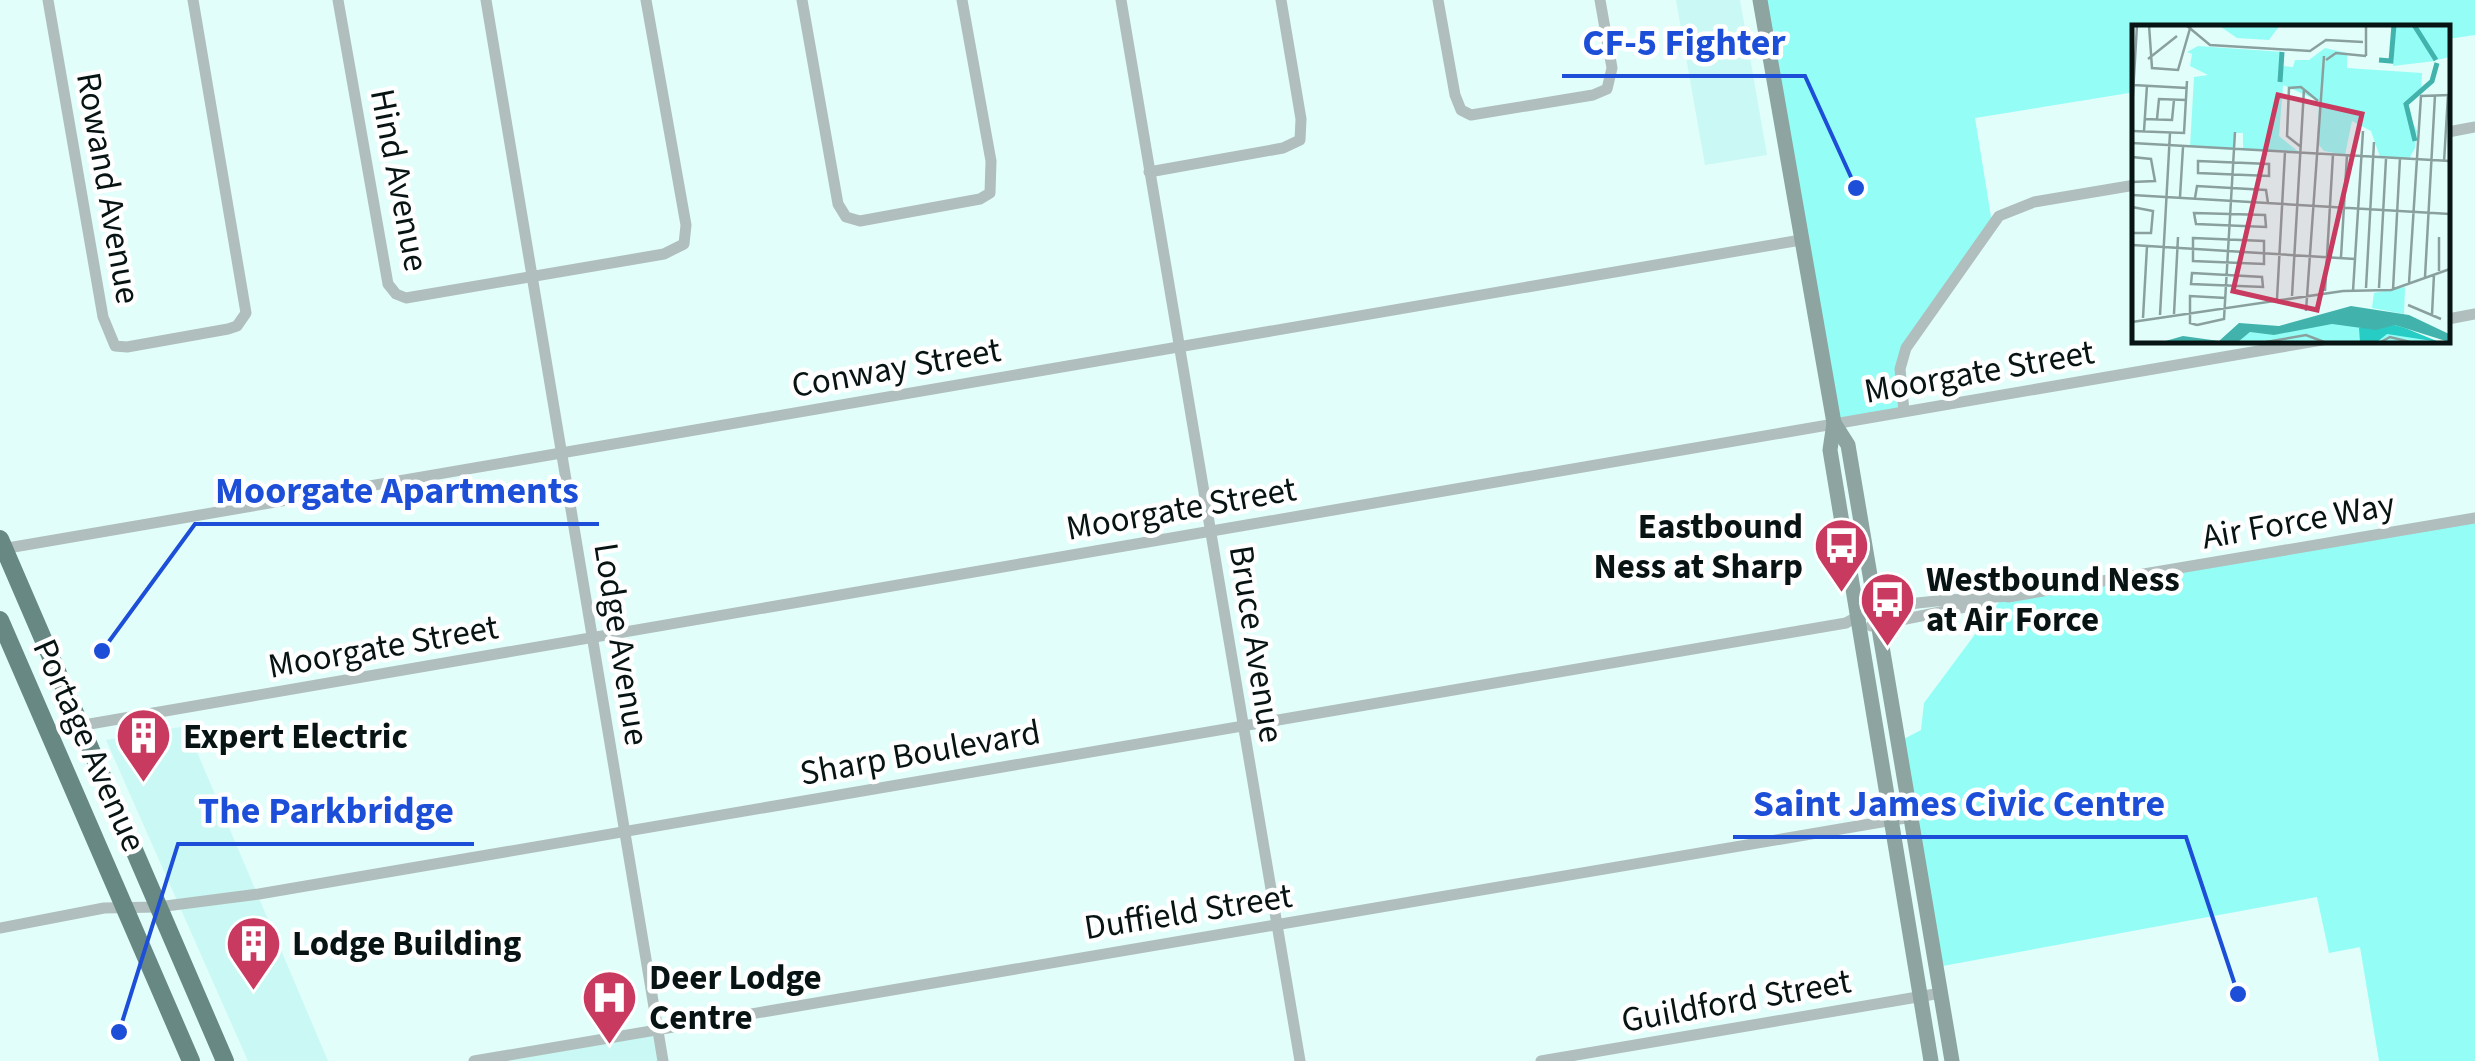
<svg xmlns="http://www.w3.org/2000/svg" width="2475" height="1061" viewBox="0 0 2475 1061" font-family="'Source Sans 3',sans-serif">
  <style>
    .built { fill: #caf8f4 }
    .green { fill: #94fef6 }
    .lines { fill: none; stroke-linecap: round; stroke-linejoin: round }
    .minor { stroke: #b0bfbd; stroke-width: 11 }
    .secondary { stroke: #8da4a1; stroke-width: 15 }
    .trunk { stroke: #688884; stroke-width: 18 }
    .labels { text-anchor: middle; stroke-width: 9; stroke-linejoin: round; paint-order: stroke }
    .street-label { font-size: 35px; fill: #071413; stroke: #fff }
    .poi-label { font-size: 35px; font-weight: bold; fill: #071413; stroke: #fff; text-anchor: start }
    .inset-river { fill: none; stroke: #42b3ac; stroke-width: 5 }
    .inset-road { fill: none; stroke: #8aa09e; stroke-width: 2.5 }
    .view { fill: #c93a60; fill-opacity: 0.15; stroke: #c93a60; stroke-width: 5 }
    .inset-edge { fill: none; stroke: #071413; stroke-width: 5 }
    .leader { fill: none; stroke: #1d4ed8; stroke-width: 4 }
    .callout-dot { fill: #1d4ed8; stroke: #fff; stroke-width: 4 }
    .callout-label { font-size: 38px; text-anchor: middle; font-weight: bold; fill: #1d4ed8; stroke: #fff; stroke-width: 9; stroke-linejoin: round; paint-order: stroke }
  </style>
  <rect width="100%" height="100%" fill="#e1fefb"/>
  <!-- built -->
  <g class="built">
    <polygon points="1676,0 1740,0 1767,155 1705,165"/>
    <polygon points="186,726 328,1061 248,1061 106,740"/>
    <polygon points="658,1029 663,1061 474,1061"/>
  </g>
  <!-- green -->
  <g class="green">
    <polygon points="1760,0 2475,0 2475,35 2448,39 2448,28 2135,28 2135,92 1975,118 1992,223 1906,348 1904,411 1834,423"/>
    <polygon points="2475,518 2475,1061 2379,1061 2360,947 2329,953 2317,897 1937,967 1900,741 1921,730 1924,703 2002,598"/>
  </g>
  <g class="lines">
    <!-- minor -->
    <g class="minor">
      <polyline points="48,0 103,317 115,346 127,347 228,329 237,326 246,313 193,0"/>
      <polyline points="338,0 388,284 396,294 406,298 664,254 684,244 686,225 646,0"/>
      <polyline points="486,0 663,1061"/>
      <polyline points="802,0 838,204 846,217 860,221 980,199 990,193 991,161 962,0"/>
      <polyline points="1121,0 1300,1061"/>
      <polyline points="1438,0 1455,95 1461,110 1471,115 1593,95 1607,89 1612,68 1600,0"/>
      <polyline points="2448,132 2475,127"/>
      <polyline points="1149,172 1283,148 1300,140 1301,119 1281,0"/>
      <polyline points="2448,319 2475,314"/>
      <polyline points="1904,411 1900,369 1906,348 1999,216 2034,202 2135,185"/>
      <polyline points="2,549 1801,240"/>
      <polyline points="2008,597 2475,518"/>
      <polyline points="1871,626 1980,604"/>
      <polyline points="49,731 2322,340"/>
      <path d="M 0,928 L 104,908 L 158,907 L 259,894 L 1846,623 C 1882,600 1968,599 2013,596"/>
      <polyline points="474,1061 1911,817"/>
      <polyline points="1541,1061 1941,993"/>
    </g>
    <!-- secondary -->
    <g class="secondary">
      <polyline points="1760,0 1834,423 1830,450 1931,1061"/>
      <polyline points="1834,423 1848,445 1952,1061"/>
    </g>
    <!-- trunk -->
    <g class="trunk">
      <polyline points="0,539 225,1061"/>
      <polyline points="0,620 191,1061"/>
    </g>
  </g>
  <!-- icons -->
  <defs>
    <symbol id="bus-pin" viewBox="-11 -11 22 30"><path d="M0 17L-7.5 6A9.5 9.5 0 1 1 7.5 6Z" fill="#c93a60" stroke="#fff"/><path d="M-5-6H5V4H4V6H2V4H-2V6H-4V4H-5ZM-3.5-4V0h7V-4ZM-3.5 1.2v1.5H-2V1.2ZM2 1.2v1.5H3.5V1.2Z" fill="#fff"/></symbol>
    <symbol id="building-pin" viewBox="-11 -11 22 30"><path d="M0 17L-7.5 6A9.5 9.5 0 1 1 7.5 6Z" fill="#c93a60" stroke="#fff"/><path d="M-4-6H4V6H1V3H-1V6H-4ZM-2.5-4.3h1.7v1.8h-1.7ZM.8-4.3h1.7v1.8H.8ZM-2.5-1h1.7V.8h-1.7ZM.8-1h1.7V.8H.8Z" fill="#fff"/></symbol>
    <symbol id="hospital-pin" viewBox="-11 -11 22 30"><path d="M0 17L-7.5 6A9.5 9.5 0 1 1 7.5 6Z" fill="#c93a60" stroke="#fff"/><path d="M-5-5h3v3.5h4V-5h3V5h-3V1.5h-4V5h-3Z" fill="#fff"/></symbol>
  </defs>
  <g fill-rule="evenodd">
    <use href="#bus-pin" x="1810" y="514" width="63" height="86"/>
    <use href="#bus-pin" x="1856" y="568" width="63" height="86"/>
    <use href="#building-pin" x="112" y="704" width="63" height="86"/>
    <use href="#building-pin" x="222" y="912" width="63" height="86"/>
    <use href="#hospital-pin" x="578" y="966" width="63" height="86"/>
  </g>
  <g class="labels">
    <!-- street labels -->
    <g class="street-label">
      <text transform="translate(400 180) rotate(79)" y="12">Hind Avenue</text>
      <text transform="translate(109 188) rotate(80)" y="12">Rowand Avenue</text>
      <text transform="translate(896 367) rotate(-10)" y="12">Conway Street</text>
      <text transform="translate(1979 371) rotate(-10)" y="12">Moorgate Street</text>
      <text transform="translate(1181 508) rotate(-10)" y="12">Moorgate Street</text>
      <text transform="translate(2298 520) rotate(-10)" y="12">Air Force Way</text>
      <text transform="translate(622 644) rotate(81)" y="12">Lodge Avenue</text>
      <text transform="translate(1257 644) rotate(81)" y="12">Bruce Avenue</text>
      <text transform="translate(383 646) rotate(-10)" y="12">Moorgate Street</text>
      <text transform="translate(90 745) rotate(66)" y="12">Portage Avenue</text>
      <text transform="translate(920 752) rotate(-10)" y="12">Sharp Boulevard</text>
      <text transform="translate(1188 911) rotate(-9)" y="12">Duffield Street</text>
      <text transform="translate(1736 1000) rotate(-10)" y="12">Guildford Street</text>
    </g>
    <!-- poi labels -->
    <g class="poi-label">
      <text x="1803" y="538" text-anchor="end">Eastbound<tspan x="1803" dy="40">Ness at Sharp</tspan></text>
      <text x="1926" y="591">Westbound Ness<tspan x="1926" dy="40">at Air Force</tspan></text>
      <text x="183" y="748">Expert Electric</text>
      <text x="292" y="955">Lodge Building</text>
      <text x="649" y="989">Deer Lodge<tspan x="649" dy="40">Centre</tspan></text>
    </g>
  </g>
  <!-- overview -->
  <g transform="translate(2132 25)">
    <rect width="318" height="318" fill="#e1fefb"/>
    <path d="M 86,0 L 148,0 L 137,15 L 105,13 ZM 264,0 L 281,0 L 303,36 L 261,41 ZM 283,0 L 317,0 L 317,32 L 305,35 ZM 66,21 L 151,27 L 150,41 L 161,42 L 163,35 L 177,35 L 193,23 L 215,28 L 215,43 L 290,48 L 289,67 L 273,82 L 285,106 L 283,123 L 277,134 L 248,132 L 239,106 L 220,96 L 213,130 L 192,126 L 185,118 L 187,76 L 151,60 L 147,111 L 168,128 L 111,125 L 111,108 L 103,108 L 102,125 L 58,122 L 62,52 L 76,50 L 58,41 L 60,29 L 55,27 ZM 273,262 L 272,289 L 240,283 L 242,268 ZM 200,299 L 263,300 L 307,317 L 106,317 L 118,307 Z" fill="#94fef6"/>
    <path d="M 263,300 L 273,303 L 307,317 L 255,309 L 245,317 L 228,317 L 227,303 Z" fill="#27cdc4"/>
    <path d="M 219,281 L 277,290 L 317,309 L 317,317 L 263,300 L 244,305 L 200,299 L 142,310 L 118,307 L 106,317 L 30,317 L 51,311 L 87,316 L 107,298 L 147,301 Z" fill="#42b3ac"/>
    <path class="inset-river" d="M 282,0 L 304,35M 247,35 L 259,36 L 262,0M 148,57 L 150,27M 283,116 L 274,79 L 300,56 L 305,38"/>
    <path class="inset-road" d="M 17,0 L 20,43 L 46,45 L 59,0M 54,0 L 78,20 L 178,26 L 194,15 L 231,17M 234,0 L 234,31M 16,34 L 45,11M 194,35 L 204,28 L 234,31M 1,60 L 55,63M 0,86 L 5,0M 12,94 L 40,95 L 42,75M 25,94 L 27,74 L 54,75M 0,106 L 52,108 L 55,56M 12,106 L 15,60M 0,118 L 318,136M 169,122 L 155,111 L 157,63 L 169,62 L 186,76M 0,132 L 19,134 L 23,156 L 0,157M 66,136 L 137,139 L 137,151 L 66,148 ZM 312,137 L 316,70M 0,170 L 318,189M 48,172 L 51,122M 63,173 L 65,161 L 134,165 L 136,178M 0,182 L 21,186 L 19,208 L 0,208M 62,188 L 133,190 L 134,202 L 64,199 ZM 61,213 L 132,216 L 132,239 L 61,236 ZM 0,220 L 223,234M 209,232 L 215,130M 307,246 L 307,212M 60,248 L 130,252 L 131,262 L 59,259 ZM 293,252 L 303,70M 277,258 L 289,71 L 318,70M 234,263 L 242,117M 247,263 L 254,134M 261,265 L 268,133M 193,266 L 201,129M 221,266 L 231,106M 160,271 L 172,64M 145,274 L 153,127M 276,280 L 309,294M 174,286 L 192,31M 42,289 L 46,212M 28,290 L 38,108M 300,290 L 302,249M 11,293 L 15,221M 0,297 L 211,266 L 259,265 L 318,244M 65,300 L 92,294 L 103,107M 65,300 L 58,298 L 58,271 L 94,273M 134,317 L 174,310 L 192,317M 249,317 L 258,312 L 278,317"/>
    <path class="view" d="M 146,70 L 230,89 L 185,285 L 101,266 Z"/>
    <rect width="318" height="318" class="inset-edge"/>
  </g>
  <!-- callouts -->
  <path class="leader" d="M1856 188L1805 76H1562M102 651L195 524H599M2238 994L2186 837H1733M119 1032L178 844H474"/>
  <g class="callout-dot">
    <circle cx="1856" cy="188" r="10"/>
    <circle cx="102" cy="651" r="10"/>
    <circle cx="2238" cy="994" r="10"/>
    <circle cx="119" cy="1032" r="10"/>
  </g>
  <g class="callout-label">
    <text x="1684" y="55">CF-5 Fighter</text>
    <text x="397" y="503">Moorgate Apartments</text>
    <text x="1959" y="816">Saint James Civic Centre</text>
    <text x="326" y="823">The Parkbridge</text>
  </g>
</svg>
